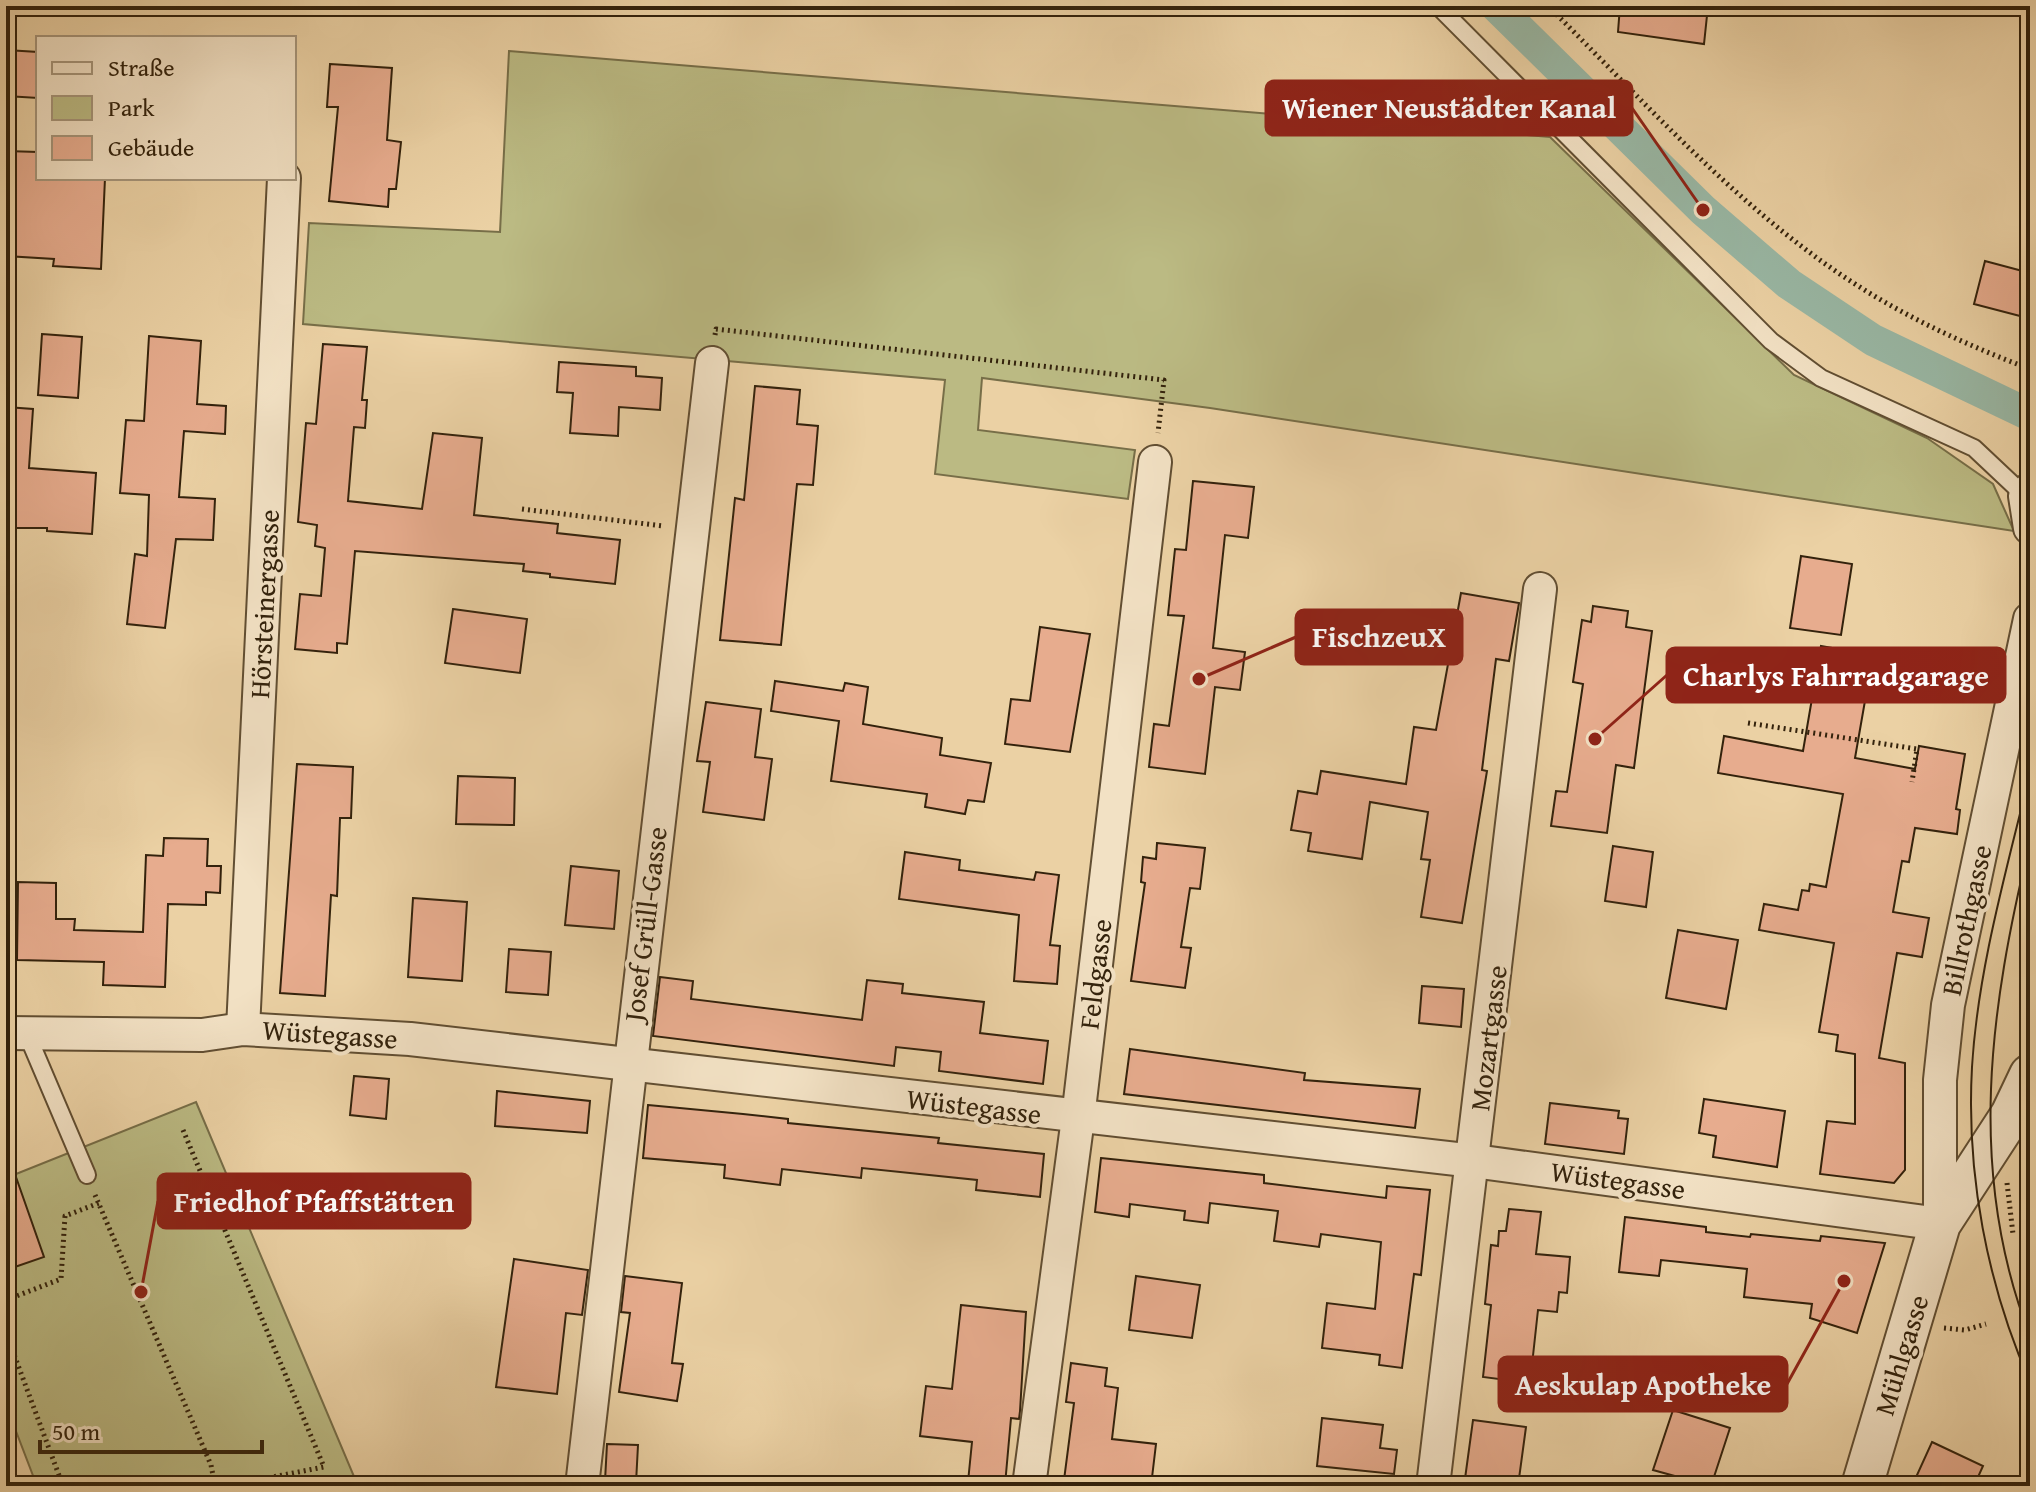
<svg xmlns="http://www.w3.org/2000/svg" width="2036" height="1492" viewBox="0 0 2036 1492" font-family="'Gentium Book Plus',serif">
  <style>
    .green { fill: #bbba83; stroke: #776e48; stroke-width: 2 }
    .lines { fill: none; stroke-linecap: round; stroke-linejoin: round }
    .canal { stroke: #99b7a4; stroke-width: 32 }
    .building { fill: #e7ac8e; stroke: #33220c; stroke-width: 2 }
    .service-casing { stroke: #614e32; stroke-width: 20 }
    .minor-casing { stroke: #614e32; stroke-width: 36 }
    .tertiary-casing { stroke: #614e32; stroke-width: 44 }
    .path { stroke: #33220c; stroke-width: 5; stroke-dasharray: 2 4; stroke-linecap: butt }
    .service { stroke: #f2e1c4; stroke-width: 16 }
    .minor { stroke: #f2e1c4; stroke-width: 32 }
    .tertiary { stroke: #f2e1c4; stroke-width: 40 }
    .tram { stroke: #33220c; stroke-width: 2 }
    .labels { text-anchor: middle; stroke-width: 8; stroke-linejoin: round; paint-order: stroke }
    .street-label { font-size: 28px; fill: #33220c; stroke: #f2e1c4 }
    .leader { fill: none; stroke: #8f2418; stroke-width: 3 }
    .callout-dot { fill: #8f2418; stroke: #f2e1c4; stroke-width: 3 }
    .callout { fill: #8f2418; stroke: #8f2418; stroke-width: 3 }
    .callout-label { font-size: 30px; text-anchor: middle; font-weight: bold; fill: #fff }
  </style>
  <rect width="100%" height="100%" fill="#ebd1a4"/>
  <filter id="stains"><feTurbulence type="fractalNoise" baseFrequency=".0025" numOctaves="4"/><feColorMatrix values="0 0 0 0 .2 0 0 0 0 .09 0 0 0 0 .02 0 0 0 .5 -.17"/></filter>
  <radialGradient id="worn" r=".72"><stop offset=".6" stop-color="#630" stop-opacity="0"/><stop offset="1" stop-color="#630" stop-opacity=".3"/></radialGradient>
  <!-- green -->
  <g class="green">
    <polygon points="509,51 1550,137 1794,375 1927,438 1993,484 2014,531 1210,408 982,378 978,430 1135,450 1128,499 935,474 945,380 303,324 309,223 500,232"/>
    <polygon points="196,1102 358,1486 37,1486 6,1405 6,1178"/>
  </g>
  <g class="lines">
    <!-- canal -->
    <polyline class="canal" points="1496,6 1703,210 1789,284 1873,340 2030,415"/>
  </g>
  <!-- building -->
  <g class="building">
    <polygon points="1620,6 1708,6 1704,44 1618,32"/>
    <polygon points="6,50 38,52 38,98 6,96"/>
    <polygon points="330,64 392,68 387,140 401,142 396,189 389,189 388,207 329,201 338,107 327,107"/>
    <polygon points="6,151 38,152 38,178 105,178 101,269 53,266 54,259 6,256"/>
    <polygon points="1985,261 2030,273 2020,316 1974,304"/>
    <polygon points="42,334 82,337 78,398 38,395"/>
    <polygon points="149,336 201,341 197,404 226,406 225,434 184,431 179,497 215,499 213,540 176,539 165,628 127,624 135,554 147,556 149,495 120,493 126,420 144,421"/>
    <polygon points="323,344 367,347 362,400 367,400 365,428 354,427 348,501 422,509 433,433 482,438 474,515 558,524 557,533 620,540 615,584 550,577 550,574 523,571 524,564 355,551 347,644 337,643 337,653 295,649 300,594 321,596 325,548 315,546 317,525 298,522 306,423 316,424"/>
    <polygon points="559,362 636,367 636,376 662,378 660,410 619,407 618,436 570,433 573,393 557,392"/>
    <polygon points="755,386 800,390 797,424 818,426 813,485 797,484 781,645 720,640 735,498 744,500"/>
    <polygon points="6,407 33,409 29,468 96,473 92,534 47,531 47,528 6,528"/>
    <polygon points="1193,481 1254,487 1248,538 1225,535 1213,648 1245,652 1240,690 1215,687 1205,774 1149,767 1154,724 1169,726 1184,616 1168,615 1175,549 1186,550"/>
    <polygon points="1801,556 1852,564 1841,635 1790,628"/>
    <polygon points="1461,593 1519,603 1509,661 1496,659 1482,770 1487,771 1462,923 1421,917 1430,860 1421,859 1428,812 1370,802 1362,859 1308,851 1311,833 1291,830 1298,791 1317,794 1321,771 1406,784 1414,727 1436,730"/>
    <polygon points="1593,606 1628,611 1626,627 1652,631 1634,768 1616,765 1607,833 1551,826 1556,791 1567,792 1583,684 1573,682 1582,620 1591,622"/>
    <polygon points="453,609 527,619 520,673 445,663"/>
    <polygon points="1040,627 1090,634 1070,752 1005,744 1011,699 1030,701"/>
    <polygon points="1821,646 1873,655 1855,758 1915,769 1919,746 1965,754 1956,809 1960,810 1957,834 1915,828 1909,862 1902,861 1893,912 1929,918 1922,957 1897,953 1879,1058 1905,1063 1905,1170 1894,1183 1820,1174 1827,1121 1855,1124 1855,1054 1836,1051 1838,1035 1819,1032 1834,943 1759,930 1764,904 1798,910 1802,890 1809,891 1810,884 1826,887 1843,794 1718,773 1724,736 1803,751"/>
    <polygon points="775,681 843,691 845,683 868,687 863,724 942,738 940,755 991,763 984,802 968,800 965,814 925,807 927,794 831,781 839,721 771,711"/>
    <polygon points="706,702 761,709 755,757 772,759 764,820 703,812 710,762 697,761"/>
    <polygon points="297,764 353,767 351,818 340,818 337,896 331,895 325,996 280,993"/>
    <polygon points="458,776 515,778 514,825 456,824"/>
    <polygon points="164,838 208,839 207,866 221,866 220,893 206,892 206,905 168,904 165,987 103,985 104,962 17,960 18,882 56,883 56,919 75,919 74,930 143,932 146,855 163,856"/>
    <polygon points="1157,843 1205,848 1200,889 1190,888 1181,947 1191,948 1185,988 1131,981 1145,883 1141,882 1143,857 1156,859"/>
    <polygon points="1613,846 1653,852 1646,907 1605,901"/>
    <polygon points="905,852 960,860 959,870 1034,880 1036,872 1059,875 1050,945 1060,946 1057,984 1014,981 1019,915 899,899"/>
    <polygon points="571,866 619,871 614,929 565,925"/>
    <polygon points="413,898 467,902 462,981 408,977"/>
    <polygon points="1678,930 1738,940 1726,1009 1666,998"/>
    <polygon points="509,949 551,952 548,995 506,992"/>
    <polygon points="660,977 693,981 691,999 862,1020 867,980 903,984 902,993 984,1002 980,1033 1048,1041 1043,1084 939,1071 941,1052 896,1047 894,1066 653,1036"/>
    <polygon points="1422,986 1464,989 1461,1027 1419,1023"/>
    <polygon points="1130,1049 1305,1073 1304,1080 1420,1089 1415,1128 1124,1094"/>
    <polygon points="354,1076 389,1079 386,1119 350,1115"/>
    <polygon points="497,1091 590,1101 587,1133 495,1126"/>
    <polygon points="1704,1099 1785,1111 1777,1167 1713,1157 1716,1136 1699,1133"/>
    <polygon points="1550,1103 1619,1111 1618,1118 1628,1119 1624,1154 1545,1144"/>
    <polygon points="648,1105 743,1114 788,1119 788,1123 939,1138 938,1143 1044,1154 1040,1197 976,1190 977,1180 862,1168 861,1178 782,1169 780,1185 724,1178 725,1165 643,1158"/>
    <polygon points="1101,1158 1264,1175 1264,1183 1386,1198 1387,1186 1430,1190 1421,1275 1414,1274 1402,1368 1379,1365 1380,1355 1322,1348 1327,1303 1375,1309 1381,1242 1321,1234 1319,1247 1274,1241 1278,1211 1210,1203 1208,1223 1184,1220 1185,1211 1130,1204 1129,1217 1095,1212"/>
    <polygon points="10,1160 44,1257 6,1270 6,1161"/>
    <polygon points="1509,1209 1541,1212 1536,1254 1570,1257 1567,1293 1559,1292 1557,1312 1538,1310 1530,1383 1483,1377 1491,1305 1485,1304 1491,1245 1498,1246 1499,1231 1506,1231"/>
    <polygon points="1625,1217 1706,1227 1706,1232 1750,1237 1751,1234 1820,1241 1821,1236 1885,1243 1857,1333 1810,1318 1812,1304 1744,1297 1747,1269 1661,1260 1659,1276 1619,1272"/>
    <polygon points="514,1259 588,1270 582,1315 566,1313 557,1394 496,1387"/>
    <polygon points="625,1276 682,1283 672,1363 683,1364 677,1401 619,1392 630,1313 621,1312"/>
    <polygon points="1136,1276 1200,1285 1192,1338 1129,1330"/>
    <polygon points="961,1305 1026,1312 1020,1411 1019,1419 1011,1418 1005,1485 968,1482 972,1442 920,1436 926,1386 952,1389"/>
    <polygon points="1071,1363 1107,1368 1105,1386 1118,1388 1112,1439 1156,1444 1151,1486 1064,1480 1074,1403 1066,1402"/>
    <polygon points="1673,1410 1730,1428 1711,1486 1653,1470"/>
    <polygon points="1322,1418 1383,1425 1380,1448 1397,1450 1394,1474 1317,1466"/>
    <polygon points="1473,1420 1526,1427 1518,1486 1464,1486"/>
    <polygon points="1932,1442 1983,1466 1974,1486 1912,1486"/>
    <polygon points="607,1444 638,1445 636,1483 605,1481"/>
  </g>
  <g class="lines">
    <defs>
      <g id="service">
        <polyline points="1438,6 1771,341 1821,378 1974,448 2025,496"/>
        <polyline points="27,1034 87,1175"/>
      </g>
      <g id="minor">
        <polyline points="2030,489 2025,496 2030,528"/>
        <polyline points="243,1029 284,178"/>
        <polyline points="6,1033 202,1035 243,1029 410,1039 1474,1161 1940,1224 1940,1080 1948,1005 2030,619"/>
        <polyline points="582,1486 712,363"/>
        <polyline points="1029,1486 1078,1118 1155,462"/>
        <polyline points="1433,1486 1540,589"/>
      </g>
      <polyline id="tertiary" points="1862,1486 1940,1224 2011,1115 2030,1075"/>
    </defs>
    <!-- service casing -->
    <use href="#service" class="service-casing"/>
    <!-- minor casing -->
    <use href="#minor" class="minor-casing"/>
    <!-- tertiary casing -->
    <use href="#tertiary" class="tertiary-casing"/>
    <!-- path -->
    <g class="path">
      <path d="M 1548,6 C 1651,108 1750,222 1876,297 C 1925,326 1977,349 2030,369"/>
      <polyline points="715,335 716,329 1164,380 1158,433"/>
      <polyline points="522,509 663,526"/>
      <polyline points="1748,723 1917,749 1912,782"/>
      <polyline points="183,1130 324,1467 226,1486"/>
      <polyline points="2007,1183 2013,1234"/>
      <polyline points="95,1195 211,1465 215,1486"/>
      <polyline points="6,1300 61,1279 65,1216 99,1203"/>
      <polyline points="1944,1328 1965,1330 1986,1324"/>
      <polyline points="6,1333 63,1486"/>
      <polyline points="192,1486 214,1482"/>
    </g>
    <!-- service -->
    <use href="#service" class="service"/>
    <!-- minor -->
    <use href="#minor" class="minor"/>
    <!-- tertiary -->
    <use href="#tertiary" class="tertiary"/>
    <!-- tram -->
    <g class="tram">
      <path d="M 2030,773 C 2007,869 1978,968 1972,1067 C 1966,1174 1987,1284 2030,1382"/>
      <path d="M 2030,842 C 1990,1007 1966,1172 2030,1336"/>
    </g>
  </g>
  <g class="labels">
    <!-- street labels -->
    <g class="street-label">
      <text transform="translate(264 604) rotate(-87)" y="10">Hörsteinergasse</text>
      <text transform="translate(1966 920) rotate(-78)" y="10">Billrothgasse</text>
      <text transform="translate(645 924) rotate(-83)" y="10">Josef Grüll-Gasse</text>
      <text transform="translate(1095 974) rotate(-83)" y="10">Feldgasse</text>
      <text transform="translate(330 1034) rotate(4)" y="10">Wüstegasse</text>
      <text transform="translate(1488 1038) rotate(-83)" y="10">Mozartgasse</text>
      <text transform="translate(974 1106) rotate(7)" y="10">Wüstegasse</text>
      <text transform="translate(1618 1180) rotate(8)" y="10">Wüstegasse</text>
      <text transform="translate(1901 1355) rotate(-73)" y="10">Mühlgasse</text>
    </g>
  </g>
  <!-- callouts -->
  <path class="leader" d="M1703 210L1632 108M1199 679L1296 637M1595 739L1667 675M141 1292L158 1201M1844 1281L1787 1384"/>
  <g class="callout-dot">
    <circle cx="1703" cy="210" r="8"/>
    <circle cx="1199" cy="679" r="8"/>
    <circle cx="1595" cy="739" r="8"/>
    <circle cx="141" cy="1292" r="8"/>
    <circle cx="1844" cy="1281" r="8"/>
  </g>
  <g class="callout">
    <rect x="1266" y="81" width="366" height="54" rx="8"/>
    <rect x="1296" y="610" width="166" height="54" rx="8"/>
    <rect x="1667" y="648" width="338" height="54" rx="8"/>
    <rect x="158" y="1174" width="312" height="54" rx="8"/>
    <rect x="1499" y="1357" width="288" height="54" rx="8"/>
  </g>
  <g class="callout-label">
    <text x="1449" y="118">Wiener Neustädter Kanal</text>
    <text x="1379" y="647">FischzeuX</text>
    <text x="1836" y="686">Charlys Fahrradgarage</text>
    <text x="314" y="1212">Friedhof Pfaffstätten</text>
    <text x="1643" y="1395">Aeskulap Apotheke</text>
  </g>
  <!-- margin -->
  <rect width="2036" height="1492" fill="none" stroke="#ebd1a4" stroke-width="32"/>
  <rect x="8" y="8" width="2020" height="1476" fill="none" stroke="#33220c" stroke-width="4"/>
  <rect x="16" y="16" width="2004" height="1460" fill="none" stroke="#33220c" stroke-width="2"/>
  <!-- legend -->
  <rect x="36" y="36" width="260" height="144" fill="#f2e1c4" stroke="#a6957a" stroke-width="2"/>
  <rect x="52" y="62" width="40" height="12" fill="#f2e1c4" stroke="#a6957a" stroke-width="2"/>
  <text x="108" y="76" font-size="24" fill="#33220c">Straße</text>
  <rect x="52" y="96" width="40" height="24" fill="#bbba83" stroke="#a6957a" stroke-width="2"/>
  <text x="108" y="116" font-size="24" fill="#33220c">Park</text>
  <rect x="52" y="136" width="40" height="24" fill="#e7ac8e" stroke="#a6957a" stroke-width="2"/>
  <text x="108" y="156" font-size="24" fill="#33220c">Gebäude</text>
  <!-- scale -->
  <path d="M40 1440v12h222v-12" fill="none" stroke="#33220c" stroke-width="4"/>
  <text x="52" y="1440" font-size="24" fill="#33220c" stroke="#f2e1c4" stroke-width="6" paint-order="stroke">50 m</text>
  <rect width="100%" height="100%" filter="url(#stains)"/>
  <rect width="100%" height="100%" fill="url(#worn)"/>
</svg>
